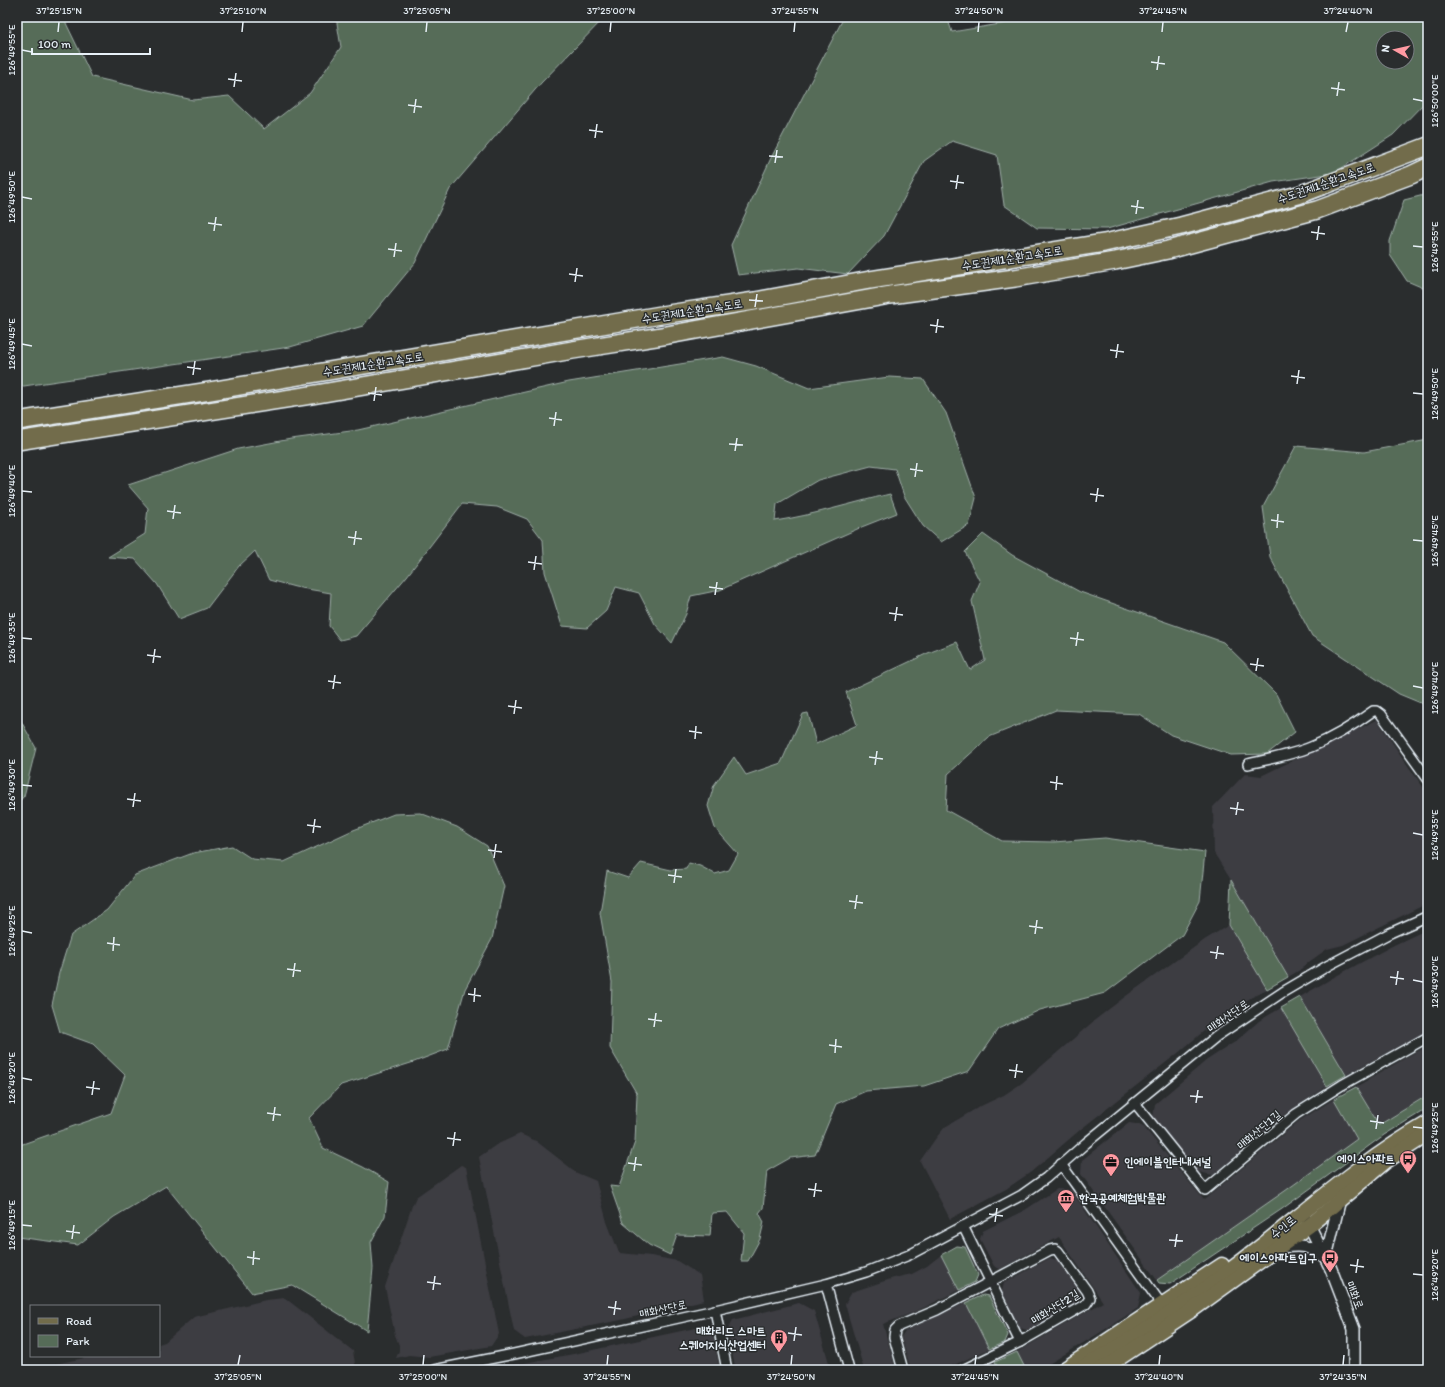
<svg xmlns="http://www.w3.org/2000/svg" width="1445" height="1387" viewBox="0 0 1445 1387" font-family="Itim,'Poor Story',sans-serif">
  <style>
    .built { fill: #3e3d43 }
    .green { fill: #566c58; stroke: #9faea8; fill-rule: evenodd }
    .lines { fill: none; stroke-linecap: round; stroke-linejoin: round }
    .minor-casing { stroke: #e8f1f8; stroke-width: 12 }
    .tertiary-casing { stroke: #e8f1f8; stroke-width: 14 }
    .primary-casing { stroke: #e8f1f8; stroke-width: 17 }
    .motorway-casing { stroke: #e8f1f8; stroke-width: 20 }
    .minor { stroke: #2a2d2e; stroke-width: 9 }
    .tertiary { stroke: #2a2d2e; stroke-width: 11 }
    .primary { stroke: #726c4b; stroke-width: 14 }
    .motorway { stroke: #726c4b; stroke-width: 17 }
    .ticks { fill: none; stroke: #e8f1f8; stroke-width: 1.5 }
    .labels { text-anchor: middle; stroke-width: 3; stroke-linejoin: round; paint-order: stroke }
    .street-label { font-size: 12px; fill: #e8f1f8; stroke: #2a2d2e }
    .poi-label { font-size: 12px; font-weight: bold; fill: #e8f1f8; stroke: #2a2d2e; text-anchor: end }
    .neatline { fill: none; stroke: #e8f1f8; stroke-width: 1.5 }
    .ticks-label { font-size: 10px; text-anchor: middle; fill: #e8f1f8 }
  </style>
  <rect width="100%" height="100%" fill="#2a2d2e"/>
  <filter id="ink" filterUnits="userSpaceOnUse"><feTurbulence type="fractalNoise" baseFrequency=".025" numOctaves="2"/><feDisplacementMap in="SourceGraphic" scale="8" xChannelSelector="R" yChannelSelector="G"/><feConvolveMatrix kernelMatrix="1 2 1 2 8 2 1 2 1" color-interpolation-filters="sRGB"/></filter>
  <g filter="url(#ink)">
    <!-- built -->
    <g class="built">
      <polygon points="1377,720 1408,766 1428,794 1428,903 1343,945 1327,949 1306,964 1300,970 1288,977 1231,880 1214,853 1213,807 1245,774 1261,776"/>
      <polygon points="1229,925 1267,989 1238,1005 1217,1020 1178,1053 1081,1129 1031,1172 1006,1189 950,1219 920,1161 936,1138 945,1127 979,1107 1004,1095 1022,1083 1095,1020 1126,996 1206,939"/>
      <polygon points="1428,929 1428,1030 1346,1075 1300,997 1336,976 1394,945"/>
      <polygon points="1281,1008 1327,1086 1288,1112 1213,1175 1198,1172 1153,1118 1155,1104 1207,1060 1235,1042 1259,1021"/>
      <polygon points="1428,1046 1428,1095 1379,1125 1356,1087 1412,1054"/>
      <polygon points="1334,1099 1357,1139 1285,1191 1157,1280 1081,1174 1082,1160 1129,1123 1142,1125 1204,1200 1299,1121"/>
      <polygon points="520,1134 536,1141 577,1173 596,1181 607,1222 619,1253 651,1256 677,1261 700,1275 704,1300 621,1320 525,1339 514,1331 479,1157 496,1145"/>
      <polygon points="461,1165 466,1167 499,1334 491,1346 429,1357 409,1355 396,1358 399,1351 399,1345 395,1335 385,1287 412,1206 416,1197"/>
      <polygon points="1057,1189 1071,1190 1141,1293 1138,1308 1101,1332 1047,1365 1037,1370 1026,1370 1017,1352 1103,1302 1059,1237 1000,1269 994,1266 980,1239 983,1231 1025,1210"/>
      <polygon points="941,1255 959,1290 917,1311 883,1324 896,1370 864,1370 845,1304 852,1292 894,1278 912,1274 927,1266"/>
      <polygon points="1050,1258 1057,1260 1080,1293 1079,1301 1027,1330 1020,1328 1002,1291 1004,1283"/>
      <polygon points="285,1298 353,1351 356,1370 28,1370 93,1356 159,1356 159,1344 165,1342 194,1317 266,1300"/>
      <polygon points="799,1303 814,1311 831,1370 736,1370 727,1331 733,1320"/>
      <polygon points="966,1303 989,1349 943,1370 911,1370 901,1337 905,1331"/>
      <polygon points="700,1327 713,1335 720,1370 487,1370 579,1353"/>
    </g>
    <!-- green -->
    <g class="green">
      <polygon points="17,17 63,17 92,77 193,100 229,96 264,129 310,93 341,47 336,17 605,17 541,83 450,189 415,263 363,326 290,347 17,387"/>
      <path d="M 844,17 L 947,17 L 952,32 L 1006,23 L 1015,17 L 1428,17 L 1428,99 L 1393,135 L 1334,173 L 1273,182 L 1107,229 L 1037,228 L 1004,205 L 997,155 L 952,141 L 924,161 L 884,236 L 848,274 L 798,268 L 738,275 L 731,245 L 771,158 ZM 1383,38 L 1407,38 L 1407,62 L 1383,62 Z"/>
      <polygon points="1428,194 1428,290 1407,281 1390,255 1390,241 1404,200"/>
      <path d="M 723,357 L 756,366 L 809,388 L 889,377 L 923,379 L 946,413 L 976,498 L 969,525 L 941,542 L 923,526 L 904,496 L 895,469 L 871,466 L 818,480 L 777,504 L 775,521 C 814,515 851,503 890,494 L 897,513 L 864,526 L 720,590 L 691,596 L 686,614 L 672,643 L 655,624 L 639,593 L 616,587 L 606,611 L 587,628 L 562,626 L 545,572 L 543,540 L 527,519 L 497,507 L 462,504 L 407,576 L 356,636 L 340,640 L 329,626 L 331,593 L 295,587 L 269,580 L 255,551 L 239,566 L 207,608 L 179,619 L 157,584 L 135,559 L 108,557 L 145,534 L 148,508 L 128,485 L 238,449 L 291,439 L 358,430 L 569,382 Z"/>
      <polygon points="1428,440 1428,706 1399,694 1312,636 1270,557 1263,507 1296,446 1364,452"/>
      <polygon points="983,534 1012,555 1080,592 1223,642 1276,694 1295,732 1267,754 1231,755 1171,735 1139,714 1056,710 989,737 948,774 946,810 1002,841 1054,842 1105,838 1205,852 1200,901 1182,935 1105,993 1040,1010 998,1029 969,1071 924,1086 866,1091 836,1104 815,1155 790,1158 767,1171 763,1208 759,1213 764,1222 760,1239 748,1261 741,1261 744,1233 727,1212 712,1213 710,1236 677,1235 670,1255 649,1245 623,1223 610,1186 619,1187 635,1142 637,1094 610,1048 612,982 600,913 607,871 628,878 641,863 671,870 686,869 689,863 700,866 715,874 729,870 738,854 715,828 708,806 714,785 734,757 746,775 781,763 803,714 808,713 816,744 857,725 846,692 928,653 957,642 970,670 985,660 972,601 980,582 965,552"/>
      <polygon points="17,714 36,748 24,796 17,804"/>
      <polygon points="420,813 457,827 487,846 504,886 492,939 465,989 448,1049 414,1062 341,1085 309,1118 323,1148 363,1167 389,1182 385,1216 371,1242 373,1268 367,1331 292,1285 252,1293 166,1186 114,1217 78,1245 17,1237 17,1146 111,1113 125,1075 93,1044 60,1032 52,1005 59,973 71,935 107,910 135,875 193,853 232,846 252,859 284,862 351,831 394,814"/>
      <polygon points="1231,880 1288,977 1267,989 1229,925"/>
      <polygon points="1300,997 1346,1075 1327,1086 1281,1008"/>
      <polygon points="1356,1087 1379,1125 1428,1095 1428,1108 1384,1135 1282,1209 1170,1284 1159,1283 1157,1280 1285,1191 1357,1139 1334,1099"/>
      <polygon points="957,1246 965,1247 978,1275 975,1282 959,1290 941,1255"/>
      <polygon points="983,1295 989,1296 1008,1335 1005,1342 989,1349 966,1303"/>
      <polygon points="1017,1352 1026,1370 999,1370 995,1362"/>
    </g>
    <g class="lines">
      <defs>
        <g id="minor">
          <path d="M 1248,764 C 1269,759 1291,755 1311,747 C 1333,738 1354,725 1373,711 L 1377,711 L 1381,714 L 1428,779"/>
          <polyline points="1135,1103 1205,1190 1296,1114 1342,1085 1428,1037"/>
          <polyline points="1061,1164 1162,1305"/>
          <polyline points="963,1226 1020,1342"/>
          <polyline points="826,1284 849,1370"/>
          <polyline points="715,1310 727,1370"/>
          <polyline points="434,1370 514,1354 715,1310 826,1284 866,1272 909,1255 1022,1195 1046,1178 1086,1143 1217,1036 1283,992 1329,965 1390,933 1428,916"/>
          <polyline points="903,1370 894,1337 895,1330 899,1326 937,1310 1050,1250 1055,1249 1058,1251 1087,1291 1090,1298 1086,1304 1020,1342 963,1370"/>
        </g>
        <g id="tertiary">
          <polyline points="1306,1219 1331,1269 1354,1329 1354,1370"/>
          <path d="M 1280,1247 C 1303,1245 1305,1244 1325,1257"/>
          <polyline points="1326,1257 1340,1199"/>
        </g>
        <g id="primary">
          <polyline points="1063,1370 1222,1265"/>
          <path d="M 1078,1370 C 1132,1340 1185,1305 1234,1267 C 1299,1218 1357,1164 1428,1123"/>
          <polyline points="1099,1370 1115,1361 1192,1310 1310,1225 1386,1161 1428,1134"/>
        </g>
        <g id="motorway">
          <polyline points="17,421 210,391 661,315 755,301 870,280 1104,243 1181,226 1298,195 1428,146"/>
          <polyline points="17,441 311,395 573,350 662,336 890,295 1015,278 1115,261 1168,250 1317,210 1411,175 1428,167"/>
        </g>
      </defs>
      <!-- minor casing -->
      <use href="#minor" class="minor-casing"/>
      <!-- tertiary casing -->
      <use href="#tertiary" class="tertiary-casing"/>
      <!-- primary casing -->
      <use href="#primary" class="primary-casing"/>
      <!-- motorway casing -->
      <use href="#motorway" class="motorway-casing"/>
      <!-- minor -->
      <use href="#minor" class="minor"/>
      <!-- tertiary -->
      <use href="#tertiary" class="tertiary"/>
      <!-- primary -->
      <use href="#primary" class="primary"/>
      <!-- motorway -->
      <use href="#motorway" class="motorway"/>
    </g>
  </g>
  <!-- ticks -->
  <path class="ticks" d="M 58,32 L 59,22M 242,32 L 243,22M 426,32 L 427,22M 610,32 L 611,22M 794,32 L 795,22M 978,32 L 979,22M 1162,32 L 1163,22M 1346,32 L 1348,22M 22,50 L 32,52M 1151,62 L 1165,64M 1157,70 L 1159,56M 228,79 L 242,81M 234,87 L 236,73M 1331,88 L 1345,90M 1337,96 L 1339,82M 1413,99 L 1423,101M 408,105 L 422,107M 414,113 L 416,99M 589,130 L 603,132M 595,138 L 597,124M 769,156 L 783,157M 775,163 L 777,150M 950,181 L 964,183M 956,189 L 958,175M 22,197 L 32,199M 1131,206 L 1144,208M 1136,214 L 1138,200M 208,223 L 222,225M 214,231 L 216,217M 1311,232 L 1325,234M 1317,240 L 1319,226M 1413,246 L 1423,247M 388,249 L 402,251M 394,257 L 396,243M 569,274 L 583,276M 575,282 L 577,268M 749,300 L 763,301M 755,307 L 757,294M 930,325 L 944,327M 936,333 L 938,319M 22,344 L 32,346M 1110,350 L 1124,352M 1116,358 L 1118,344M 187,367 L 201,369M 193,375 L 195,361M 1291,376 L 1305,378M 1297,384 L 1299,370M 368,393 L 382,395M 1413,393 L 1423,394M 374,401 L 376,387M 549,418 L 562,420M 554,426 L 556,412M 729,444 L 743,445M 735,451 L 737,438M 910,469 L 923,471M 915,477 L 917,463M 22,491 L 32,492M 1090,494 L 1104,496M 1096,502 L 1098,488M 167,511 L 181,513M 173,519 L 175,505M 1271,520 L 1284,522M 1277,528 L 1278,514M 348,537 L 362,539M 1413,540 L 1423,541M 354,545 L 356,531M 528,562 L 542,564M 534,570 L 536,556M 709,587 L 723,589M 715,595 L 717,582M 889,613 L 903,615M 895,621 L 897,607M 22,638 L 32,639M 1070,638 L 1084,640M 1076,646 L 1078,632M 147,655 L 161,657M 153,663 L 155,649M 1250,664 L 1264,666M 1256,671 L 1258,658M 328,681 L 341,683M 1413,686 L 1423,688M 333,689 L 335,675M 508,706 L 522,708M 514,714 L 516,700M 689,731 L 702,733M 695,739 L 696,726M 869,757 L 883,759M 875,765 L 877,751M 1050,782 L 1063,784M 22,785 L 32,786M 1056,790 L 1057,776M 127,799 L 141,801M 133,807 L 135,793M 1230,808 L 1244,810M 1236,815 L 1238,802M 307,825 L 321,827M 313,833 L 315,819M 1413,833 L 1423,835M 488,850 L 502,852M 494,858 L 496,844M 668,875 L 682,877M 674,883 L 676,869M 849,901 L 863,903M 855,909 L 857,895M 1029,926 L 1043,928M 22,931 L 32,933M 1035,934 L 1037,920M 107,943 L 120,945M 113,951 L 114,937M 1210,952 L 1224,954M 1216,959 L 1218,946M 287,969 L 301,971M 293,977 L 295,963M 1390,977 L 1404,979M 1413,980 L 1423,982M 1396,985 L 1398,971M 468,994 L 481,996M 474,1002 L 475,988M 648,1019 L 662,1021M 654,1027 L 656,1013M 829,1045 L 842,1047M 835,1053 L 836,1039M 1009,1070 L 1023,1072M 22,1078 L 32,1080M 1015,1078 L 1017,1064M 86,1087 L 100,1089M 92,1095 L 94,1081M 1190,1096 L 1203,1097M 1196,1103 L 1198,1090M 267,1113 L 281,1115M 273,1121 L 275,1107M 1370,1121 L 1384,1123M 1413,1127 L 1423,1128M 1376,1129 L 1378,1115M 447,1138 L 461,1140M 453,1146 L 455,1132M 628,1163 L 642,1165M 634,1171 L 636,1157M 808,1189 L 822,1191M 814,1197 L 816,1183M 989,1214 L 1003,1216M 995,1222 L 997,1208M 22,1225 L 32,1226M 66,1231 L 80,1233M 72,1239 L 74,1225M 1169,1240 L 1183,1241M 1175,1247 L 1177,1234M 247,1257 L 260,1259M 253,1265 L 254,1251M 1350,1265 L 1364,1267M 1356,1273 L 1358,1259M 1413,1274 L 1423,1275M 427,1282 L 441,1284M 433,1290 L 435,1276M 608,1307 L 621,1309M 614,1315 L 616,1301M 788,1333 L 802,1335M 794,1341 L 796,1327M 238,1365 L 240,1355M 423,1365 L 424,1355M 607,1365 L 608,1355M 791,1365 L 792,1355M 975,1365 L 976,1355M 1159,1365 L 1160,1355M 1343,1365 L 1344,1355"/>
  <!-- icons -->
  <defs>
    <symbol id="bus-pin" viewBox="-11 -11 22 30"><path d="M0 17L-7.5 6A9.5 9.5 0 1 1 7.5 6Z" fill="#ff9aa2" stroke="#2a2d2e"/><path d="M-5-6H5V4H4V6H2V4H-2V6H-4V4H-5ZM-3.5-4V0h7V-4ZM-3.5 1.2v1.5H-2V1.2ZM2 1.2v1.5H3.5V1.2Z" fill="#111"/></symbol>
    <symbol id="office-pin" viewBox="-11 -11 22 30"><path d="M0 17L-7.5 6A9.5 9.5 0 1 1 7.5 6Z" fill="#ff9aa2" stroke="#2a2d2e"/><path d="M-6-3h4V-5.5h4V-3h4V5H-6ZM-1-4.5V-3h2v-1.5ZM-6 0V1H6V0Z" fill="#111"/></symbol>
    <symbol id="museum-pin" viewBox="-11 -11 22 30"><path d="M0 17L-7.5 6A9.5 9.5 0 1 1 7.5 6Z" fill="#ff9aa2" stroke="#2a2d2e"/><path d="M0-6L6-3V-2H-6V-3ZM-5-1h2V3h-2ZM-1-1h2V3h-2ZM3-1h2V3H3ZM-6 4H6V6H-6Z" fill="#111"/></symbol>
    <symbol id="building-pin" viewBox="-11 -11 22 30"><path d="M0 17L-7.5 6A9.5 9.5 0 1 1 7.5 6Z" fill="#ff9aa2" stroke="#2a2d2e"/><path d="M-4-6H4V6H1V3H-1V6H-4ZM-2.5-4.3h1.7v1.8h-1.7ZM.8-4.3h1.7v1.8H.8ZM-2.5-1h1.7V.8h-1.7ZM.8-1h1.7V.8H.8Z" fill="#111"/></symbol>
  </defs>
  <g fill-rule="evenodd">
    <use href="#bus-pin" x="1398" y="1149" width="20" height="27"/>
    <use href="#office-pin" x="1101" y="1152" width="20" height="27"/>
    <use href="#museum-pin" x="1056" y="1188" width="20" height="27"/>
    <use href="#bus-pin" x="1320" y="1248" width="20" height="27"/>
    <use href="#building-pin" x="769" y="1328" width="20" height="27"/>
  </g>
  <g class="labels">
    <!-- street labels -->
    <g class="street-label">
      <text transform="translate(1326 183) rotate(-19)" y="4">수도권제1순환고속도로</text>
      <text transform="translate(1012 258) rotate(-9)" y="4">수도권제1순환고속도로</text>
      <text transform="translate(692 311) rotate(-9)" y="4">수도권제1순환고속도로</text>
      <text transform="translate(373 364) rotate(-9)" y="4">수도권제1순환고속도로</text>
      <text transform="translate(1228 1016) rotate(-35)" y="4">매화산단로</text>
      <text transform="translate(1259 1130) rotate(-40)" y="4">매화산단1길</text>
      <text transform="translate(1283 1227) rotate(-39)" y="4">수인로</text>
      <text transform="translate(1355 1295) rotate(69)" y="4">매화로</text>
      <text transform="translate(1055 1307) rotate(-32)" y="4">매화산단2길</text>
      <text transform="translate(663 1309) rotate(-12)" y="4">매화산단로</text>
    </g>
    <!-- poi labels -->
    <g class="poi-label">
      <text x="1395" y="1163">에이스아파트</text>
      <text x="1124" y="1166" text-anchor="start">인에이블인터내셔널</text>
      <text x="1079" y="1202" text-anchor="start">한국공예체험박물관</text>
      <text x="1317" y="1262">에이스아파트입구</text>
      <text x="766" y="1335">매화리드 스마트<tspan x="766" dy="14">스퀘어지식산업센터</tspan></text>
    </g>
  </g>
  <!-- margin -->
  <rect width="1445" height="1387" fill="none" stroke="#2a2d2e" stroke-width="44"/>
  <!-- legend -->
  <rect x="30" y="1305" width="130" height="52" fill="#2a2d2e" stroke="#767b7f"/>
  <rect x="38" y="1318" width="20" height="6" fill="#726c4b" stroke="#767b7f"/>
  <text x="66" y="1325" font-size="12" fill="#e8f1f8">Road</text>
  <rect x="38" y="1335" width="20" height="12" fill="#566c58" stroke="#767b7f"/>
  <text x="66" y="1345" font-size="12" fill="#e8f1f8">Park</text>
  <!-- north arrow -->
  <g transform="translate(1395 50) rotate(278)"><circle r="19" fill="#2a2d2e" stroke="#767b7f"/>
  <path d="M0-3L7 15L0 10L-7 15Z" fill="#ff9aa2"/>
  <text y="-6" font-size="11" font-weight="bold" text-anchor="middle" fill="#e8f1f8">N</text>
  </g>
  <!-- scale -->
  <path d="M32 48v6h118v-6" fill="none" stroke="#e8f1f8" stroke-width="2"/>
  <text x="38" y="48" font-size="12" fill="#e8f1f8" stroke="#2a2d2e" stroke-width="3" paint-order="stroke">100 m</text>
  <rect x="22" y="22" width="1401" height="1343" class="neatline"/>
  <g class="ticks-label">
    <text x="59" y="14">37°25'15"N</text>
    <text x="243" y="14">37°25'10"N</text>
    <text x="427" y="14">37°25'05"N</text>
    <text x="611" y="14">37°25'00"N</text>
    <text x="795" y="14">37°24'55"N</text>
    <text x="979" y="14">37°24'50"N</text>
    <text x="1163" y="14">37°24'45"N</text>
    <text x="1348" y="14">37°24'40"N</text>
    <text transform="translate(11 50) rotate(-90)" y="4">126°49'55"E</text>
    <text transform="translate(1434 101) rotate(-90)" y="4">126°50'00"E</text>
    <text transform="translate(11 197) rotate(-90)" y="4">126°49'50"E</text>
    <text transform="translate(1434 247) rotate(-90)" y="4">126°49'55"E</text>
    <text transform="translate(11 344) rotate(-90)" y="4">126°49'45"E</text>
    <text transform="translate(1434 394) rotate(-90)" y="4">126°49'50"E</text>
    <text transform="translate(11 491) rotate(-90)" y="4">126°49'40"E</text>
    <text transform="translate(1434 541) rotate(-90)" y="4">126°49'45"E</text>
    <text transform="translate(11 638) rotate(-90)" y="4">126°49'35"E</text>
    <text transform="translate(1434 688) rotate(-90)" y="4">126°49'40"E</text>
    <text transform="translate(11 785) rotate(-90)" y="4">126°49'30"E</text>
    <text transform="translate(1434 835) rotate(-90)" y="4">126°49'35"E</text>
    <text transform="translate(11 931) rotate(-90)" y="4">126°49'25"E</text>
    <text transform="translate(1434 982) rotate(-90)" y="4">126°49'30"E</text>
    <text transform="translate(11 1078) rotate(-90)" y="4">126°49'20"E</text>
    <text transform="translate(1434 1128) rotate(-90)" y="4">126°49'25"E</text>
    <text transform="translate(11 1225) rotate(-90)" y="4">126°49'15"E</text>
    <text transform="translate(1434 1275) rotate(-90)" y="4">126°49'20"E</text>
    <text x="238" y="1380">37°25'05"N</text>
    <text x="423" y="1380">37°25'00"N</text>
    <text x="607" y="1380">37°24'55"N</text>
    <text x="791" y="1380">37°24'50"N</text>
    <text x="975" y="1380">37°24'45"N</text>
    <text x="1159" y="1380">37°24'40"N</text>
    <text x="1343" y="1380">37°24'35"N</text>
  </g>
</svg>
